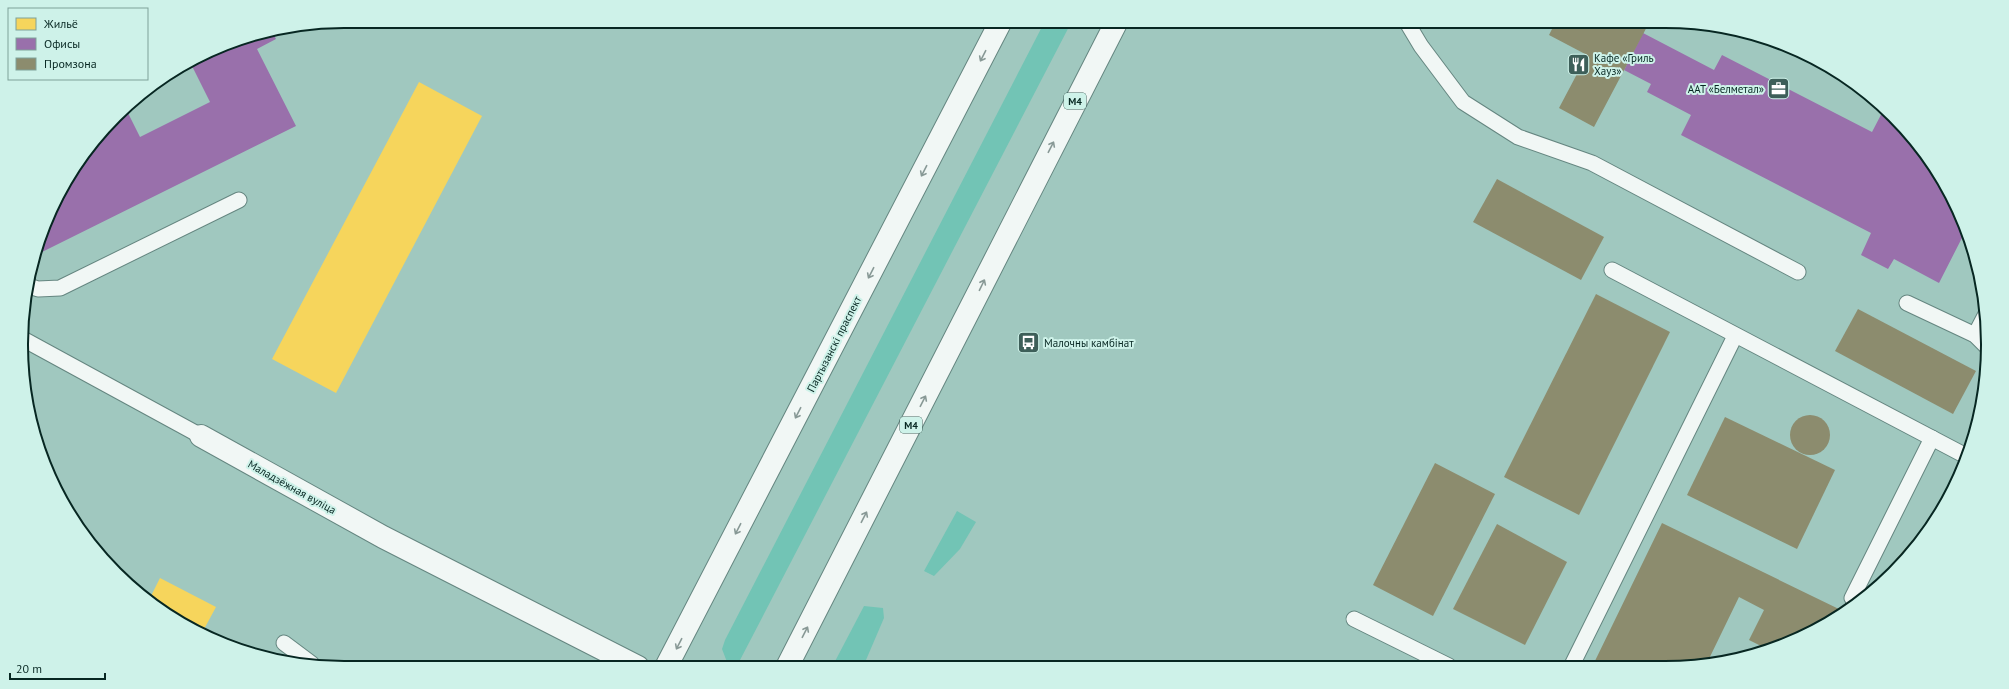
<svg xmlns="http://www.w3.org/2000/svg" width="2009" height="689" viewBox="0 0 2009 689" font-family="'PT Sans',sans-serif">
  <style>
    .green { fill: #72c4b5 }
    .homes { fill: #f6d55c }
    .offices { fill: #9970ab }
    .industry { fill: #8c8c6e }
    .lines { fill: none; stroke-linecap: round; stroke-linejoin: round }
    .service-casing { stroke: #658680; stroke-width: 17 }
    .minor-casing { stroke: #658680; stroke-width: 24 }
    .trunk-casing { stroke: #658680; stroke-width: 24 }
    .service { stroke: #f1f7f5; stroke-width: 15 }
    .minor { stroke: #f1f7f5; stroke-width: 22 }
    .trunk { stroke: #f1f7f5; stroke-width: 22 }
    .oneway { stroke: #889996 }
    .labels { text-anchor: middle; stroke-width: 4; stroke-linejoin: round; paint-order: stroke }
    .shield { fill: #cef2e9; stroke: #43645e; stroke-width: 1 }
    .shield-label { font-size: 10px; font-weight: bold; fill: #072722 }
    .poi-label { font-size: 11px; fill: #072722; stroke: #cef2e9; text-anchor: start }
    .street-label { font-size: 11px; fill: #072722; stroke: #cef2e9 }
    .rim { fill: none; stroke: #072722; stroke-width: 2 }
  </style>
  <rect width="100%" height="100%" fill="#a0c8bf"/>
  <!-- green -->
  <g class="green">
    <polygon points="1045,21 1072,21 739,662 734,663 727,662 722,649 725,640"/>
    <polygon points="957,511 976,522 960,549 934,576 924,571"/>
    <polygon points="864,606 883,608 884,618 863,667 832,667"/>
  </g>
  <!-- homes -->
  <g class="homes">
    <polygon points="419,82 482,116 336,393 272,359"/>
    <polygon points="160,578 216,607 203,631 165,613 149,600"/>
  </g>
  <!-- offices -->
  <g class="offices">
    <polygon points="271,30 276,39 257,49 296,126 38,254 54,201 88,147 125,107 140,137 210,102 191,64 221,46"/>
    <polygon points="1643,33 1714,70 1722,55 1872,132 1884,109 1908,131 1945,183 1966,230 1939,283 1894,259 1888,269 1861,255 1871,233 1681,135 1691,115 1647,92 1651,84 1624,70"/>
  </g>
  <!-- industry -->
  <g class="industry">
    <polygon points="1556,21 1650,21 1594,127 1559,108 1587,55 1549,35"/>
    <polygon points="1497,179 1604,237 1581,280 1473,222"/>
    <polygon points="1596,294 1670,332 1579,515 1504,477"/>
    <polygon points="1858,309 1976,371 1953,414 1835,351"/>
    <circle cx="1810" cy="435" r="20"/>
    <polygon points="1725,417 1835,470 1797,549 1687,495"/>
    <polygon points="1435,463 1495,494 1433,616 1373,585"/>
    <polygon points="1947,500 1945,506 1882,582 1879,579"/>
    <polygon points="1662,523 1843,611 1807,635 1765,648 1749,640 1764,610 1739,597 1706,665 1593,665"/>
    <polygon points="1497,524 1567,562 1525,645 1453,609"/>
  </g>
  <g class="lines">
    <defs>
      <g id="service">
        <polyline points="1406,21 1421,46 1463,102 1518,137 1592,163 1798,272"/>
        <polyline points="1612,270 1966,456"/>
        <polyline points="29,286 38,289 60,288 239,200"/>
        <polyline points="1907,303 1975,335 1987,347"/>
        <polyline points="1975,335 1986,314"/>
        <polyline points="23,339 201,436"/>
        <polyline points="1858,601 1852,598 1932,438"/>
        <polyline points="1354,619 1449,666"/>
        <polyline points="284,643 312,664"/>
        <polyline points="1572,665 1735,336"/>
      </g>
      <polyline id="minor" points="201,436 383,537 638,667"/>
      <g id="trunk">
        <polyline points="666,667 1001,21"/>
        <polyline points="787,667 1117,21"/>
      </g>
    </defs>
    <!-- service casing -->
    <use href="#service" class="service-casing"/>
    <!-- minor casing -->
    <use href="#minor" class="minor-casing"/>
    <!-- trunk casing -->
    <use href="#trunk" class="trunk-casing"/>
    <!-- service -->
    <use href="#service" class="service"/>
    <!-- minor -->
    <use href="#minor" class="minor"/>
    <!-- trunk -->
    <use href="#trunk" class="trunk"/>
  </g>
  <!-- one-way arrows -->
  <defs><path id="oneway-shaft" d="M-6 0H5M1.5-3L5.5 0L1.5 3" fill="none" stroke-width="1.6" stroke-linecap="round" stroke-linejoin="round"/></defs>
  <g class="oneway">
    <use href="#oneway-shaft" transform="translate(983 56) rotate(117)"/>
    <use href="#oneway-shaft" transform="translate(1051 147) rotate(-63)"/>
    <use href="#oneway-shaft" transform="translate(924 171) rotate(117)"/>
    <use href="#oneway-shaft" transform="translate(871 273) rotate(117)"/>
    <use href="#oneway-shaft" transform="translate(982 285) rotate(-64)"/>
    <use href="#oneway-shaft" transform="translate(923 401) rotate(-63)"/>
    <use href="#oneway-shaft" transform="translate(798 413) rotate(117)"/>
    <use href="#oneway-shaft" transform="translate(864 517) rotate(-63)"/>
    <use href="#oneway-shaft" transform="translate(738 529) rotate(117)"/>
    <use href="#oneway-shaft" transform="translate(805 632) rotate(-63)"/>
    <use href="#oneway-shaft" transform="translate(679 644) rotate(117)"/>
  </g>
  <!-- icons -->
  <defs>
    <symbol id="restaurant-square" viewBox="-11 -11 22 22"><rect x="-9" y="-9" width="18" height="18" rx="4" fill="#3d5f59" stroke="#cef2e9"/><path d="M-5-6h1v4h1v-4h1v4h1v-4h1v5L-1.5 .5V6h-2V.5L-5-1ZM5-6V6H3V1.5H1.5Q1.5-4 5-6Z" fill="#fff"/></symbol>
    <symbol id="office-square" viewBox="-11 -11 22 22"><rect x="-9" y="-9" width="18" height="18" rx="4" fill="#3d5f59" stroke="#cef2e9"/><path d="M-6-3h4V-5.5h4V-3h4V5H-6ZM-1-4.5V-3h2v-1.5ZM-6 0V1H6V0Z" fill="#fff"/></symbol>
    <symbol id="bus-square" viewBox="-11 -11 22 22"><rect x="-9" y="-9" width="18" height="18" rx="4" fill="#3d5f59" stroke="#cef2e9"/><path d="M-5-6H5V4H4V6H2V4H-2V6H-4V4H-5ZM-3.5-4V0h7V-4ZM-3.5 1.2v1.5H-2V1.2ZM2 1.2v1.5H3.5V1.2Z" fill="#fff"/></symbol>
  </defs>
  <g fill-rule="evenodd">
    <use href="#restaurant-square" x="1566" y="52" width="25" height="25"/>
    <use href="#office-square" x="1766" y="76" width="25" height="25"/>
    <use href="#bus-square" x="1016" y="330" width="25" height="25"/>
  </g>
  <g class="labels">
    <!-- shield labels -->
    <g class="shield">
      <rect x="1064" y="93" width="22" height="16" rx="3"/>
      <rect x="900" y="417" width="22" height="16" rx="3"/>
    </g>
    <g class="shield-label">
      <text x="1075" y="105">М4</text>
      <text x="911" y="429">М4</text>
    </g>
    <!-- poi labels -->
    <g class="poi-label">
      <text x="1594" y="62">Кафе «Гриль<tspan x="1594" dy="13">Хауз»</tspan></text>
      <text x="1764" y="93" text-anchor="end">ААТ «Белметал»</text>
      <text x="1044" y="347">Малочны камбінат</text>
    </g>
    <!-- street labels -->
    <g class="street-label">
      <text transform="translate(834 344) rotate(-63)" y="4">Партызанскі праспект</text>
      <text transform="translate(292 487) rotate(29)" y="4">Маладзёжная вуліца</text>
    </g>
  </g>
  <!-- crop -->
  <path d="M0 0H2009V689H0ZM344 28H1665A316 316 0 0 1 1981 344V345A316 316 0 0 1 1665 661H344A316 316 0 0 1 28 345V344A316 316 0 0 1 344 28Z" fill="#cef2e9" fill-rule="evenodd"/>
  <path class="rim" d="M344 28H1665A316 316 0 0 1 1981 344V345A316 316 0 0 1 1665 661H344A316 316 0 0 1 28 345V344A316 316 0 0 1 344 28Z"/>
  <!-- legend -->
  <rect x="8" y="8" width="140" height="72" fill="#cef2e9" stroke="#7ea199"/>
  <rect x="16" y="18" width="20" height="12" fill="#f6d55c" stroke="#7ea199"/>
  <text x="44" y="28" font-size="12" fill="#072722">Жильё</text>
  <rect x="16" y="38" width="20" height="12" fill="#9970ab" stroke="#7ea199"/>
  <text x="44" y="48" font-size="12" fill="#072722">Офисы</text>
  <rect x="16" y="58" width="20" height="12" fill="#8c8c6e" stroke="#7ea199"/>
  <text x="44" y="68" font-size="12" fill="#072722">Промзона</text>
  <!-- scale -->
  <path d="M10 673v6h95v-6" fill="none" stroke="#072722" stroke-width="2"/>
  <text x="16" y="673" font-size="12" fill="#072722" stroke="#cef2e9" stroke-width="3" paint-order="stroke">20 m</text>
</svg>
